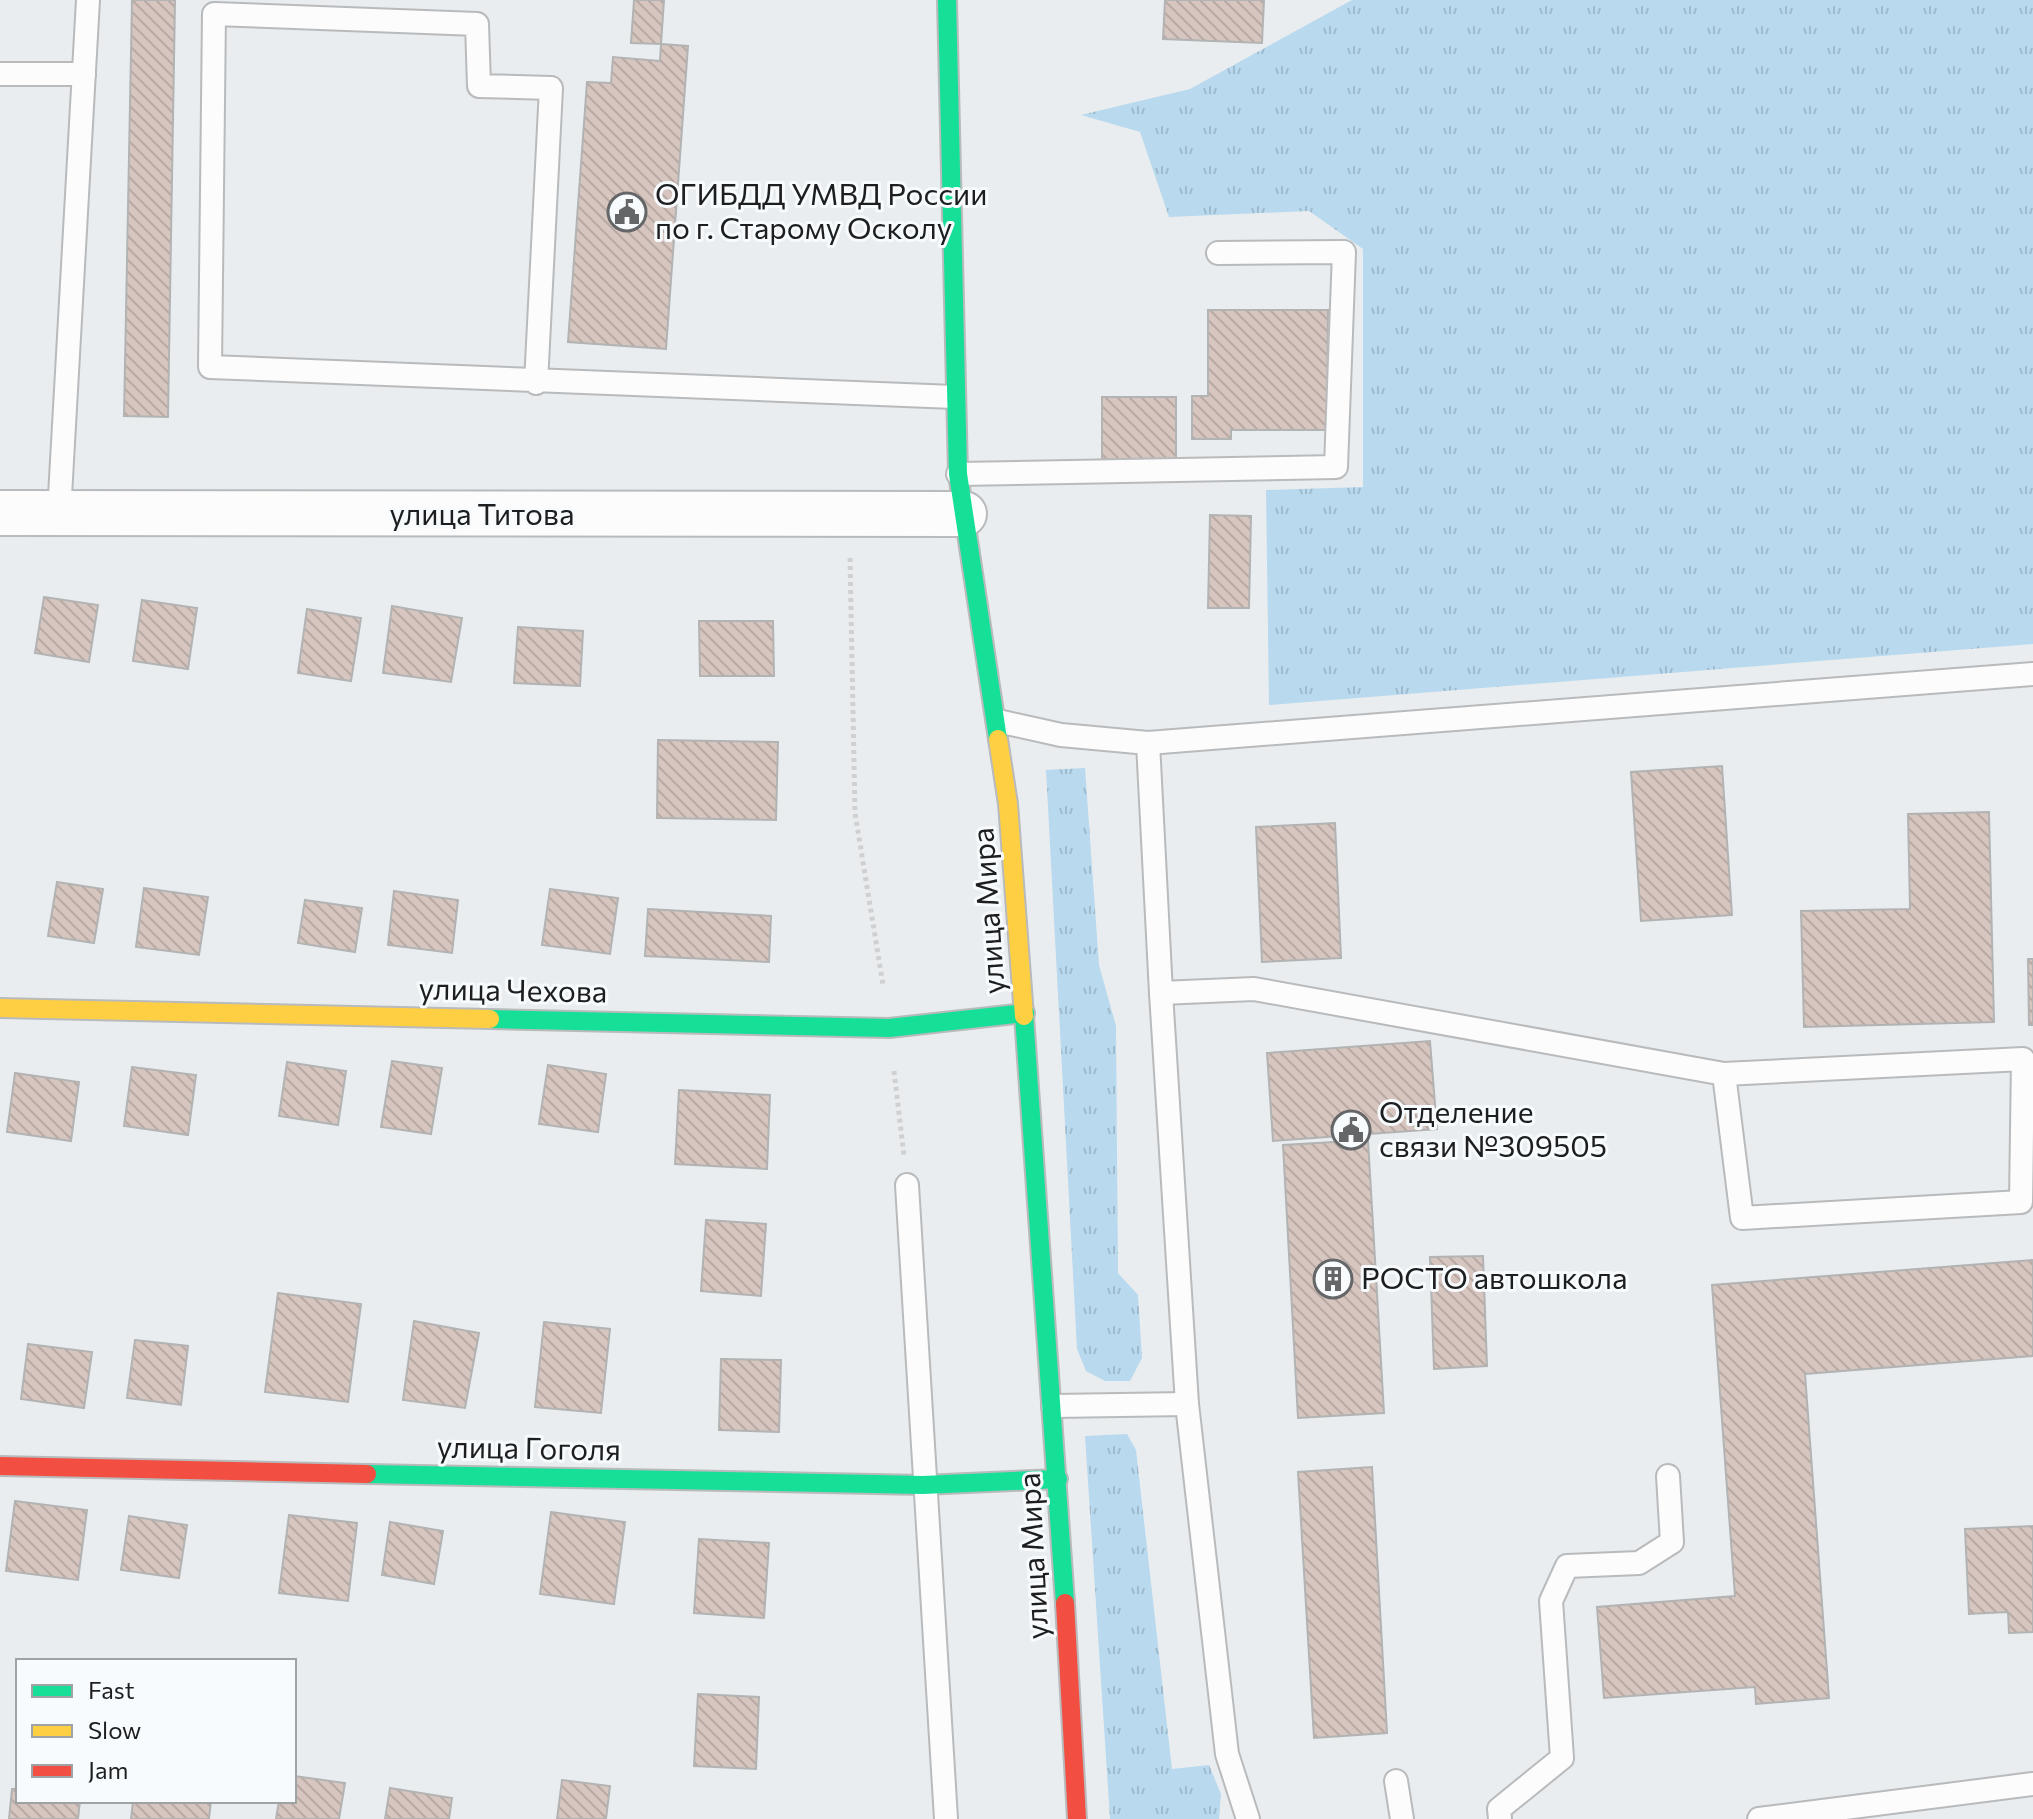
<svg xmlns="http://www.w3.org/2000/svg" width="2033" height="1819" viewBox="0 0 2033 1819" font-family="Commissioner,sans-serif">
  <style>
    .grass { fill: url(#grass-tufts) }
    .building { fill: url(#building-back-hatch); stroke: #b2b3b3; stroke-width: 2 }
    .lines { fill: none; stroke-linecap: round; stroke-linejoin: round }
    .lane-casing { stroke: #b8babc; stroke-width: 26 }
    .street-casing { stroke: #b8babc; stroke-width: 48 }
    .fast-casing { stroke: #b8babc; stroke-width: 22 }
    .slow-casing { stroke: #b8babc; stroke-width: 22 }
    .jam-casing { stroke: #b8babc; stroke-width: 22 }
    .path { stroke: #d0d0d1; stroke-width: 5; stroke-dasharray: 4 4; stroke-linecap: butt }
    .lane { stroke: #fcfcfd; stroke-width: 22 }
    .street { stroke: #fcfcfd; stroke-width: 44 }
    .fast { stroke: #16e098; stroke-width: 18 }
    .slow { stroke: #ffcf43; stroke-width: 18 }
    .jam { stroke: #f24e42; stroke-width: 18 }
    .labels { text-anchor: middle; stroke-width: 6; stroke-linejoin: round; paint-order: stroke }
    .poi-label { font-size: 30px; fill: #1d1e1f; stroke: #f7fbfd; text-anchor: start }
    .street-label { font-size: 30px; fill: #1d1e1f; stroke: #f7fbfd }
  </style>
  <defs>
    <pattern id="grass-tufts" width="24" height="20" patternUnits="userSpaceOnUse" patternTransform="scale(2)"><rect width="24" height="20" fill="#b8d9ee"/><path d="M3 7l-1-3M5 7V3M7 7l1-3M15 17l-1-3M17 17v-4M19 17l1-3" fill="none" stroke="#9ebacc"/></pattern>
    <pattern id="building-back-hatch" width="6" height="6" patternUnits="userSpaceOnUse" patternTransform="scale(2)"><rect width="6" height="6" fill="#d7c5bf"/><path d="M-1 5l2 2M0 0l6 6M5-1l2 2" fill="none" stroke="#b8a9a4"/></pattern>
  </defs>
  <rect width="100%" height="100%" fill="#eaedef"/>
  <!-- grass -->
  <g class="grass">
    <polygon points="1352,0 2033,0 2033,644 1269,705 1266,490 1363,487 1363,249 1309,211 1169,217 1140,132 1081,115 1190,89"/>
    <polygon points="1085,768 1099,965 1116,1026 1118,1273 1138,1295 1142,1358 1130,1381 1105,1381 1086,1371 1077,1349 1046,770"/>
    <polygon points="1127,1434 1136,1450 1172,1769 1209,1765 1221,1794 1219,1819 1110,1819 1085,1436"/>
  </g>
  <!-- building -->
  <g class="building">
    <polygon points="132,0 175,0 168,417 124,416"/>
    <polygon points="634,0 664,0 661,44 631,43"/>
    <polygon points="1165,0 1264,0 1262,43 1163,39"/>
    <polygon points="661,44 688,46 666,349 568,342 587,82 611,83 613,57 660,61"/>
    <polygon points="1208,310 1328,310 1327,430 1231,430 1231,439 1192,439 1192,396 1208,396"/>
    <polygon points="1102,397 1176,397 1176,460 1102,459"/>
    <polygon points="1210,515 1251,516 1249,608 1208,608"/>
    <polygon points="44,597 98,605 89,662 35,653"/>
    <polygon points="142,600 197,608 188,669 133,661"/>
    <polygon points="392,606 462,618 451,682 383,673"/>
    <polygon points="307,609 361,618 351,681 298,673"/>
    <polygon points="699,621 773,621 774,676 700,676"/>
    <polygon points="518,627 583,631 580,686 514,683"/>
    <polygon points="658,740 778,742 776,820 657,818"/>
    <polygon points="1722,766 1732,915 1641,921 1631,772"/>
    <polygon points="1989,812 1994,1022 1804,1027 1801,911 1910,909 1908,814"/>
    <polygon points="1335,823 1341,958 1262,962 1256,827"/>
    <polygon points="57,882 103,889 94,943 48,936"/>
    <polygon points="144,888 208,897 199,955 136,947"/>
    <polygon points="550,889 618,898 610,954 542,945"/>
    <polygon points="394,891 458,900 452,953 388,945"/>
    <polygon points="305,900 362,908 355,952 298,943"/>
    <polygon points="648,909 771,916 769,962 645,956"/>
    <polygon points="2028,959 2033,959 2033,1025 2029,1025"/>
    <polygon points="1430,1041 1437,1129 1273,1141 1267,1053"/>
    <polygon points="392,1061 442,1068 431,1134 381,1127"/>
    <polygon points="287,1062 346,1071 338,1125 279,1116"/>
    <polygon points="548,1065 606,1074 598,1132 539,1124"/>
    <polygon points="132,1067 196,1075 188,1135 124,1126"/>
    <polygon points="15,1073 79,1082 71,1141 7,1132"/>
    <polygon points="679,1090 770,1095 767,1169 675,1164"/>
    <polygon points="1368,1140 1384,1413 1298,1418 1283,1145"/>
    <polygon points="706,1220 766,1224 761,1296 701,1291"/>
    <polygon points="1483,1256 1487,1366 1434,1369 1430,1257"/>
    <polygon points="2033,1260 2033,1356 1805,1374 1829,1698 1756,1704 1755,1687 1604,1698 1597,1607 1735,1596 1712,1285"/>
    <polygon points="278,1293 361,1304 348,1402 265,1392"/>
    <polygon points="414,1321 479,1333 465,1408 403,1400"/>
    <polygon points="544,1322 610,1329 601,1413 535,1407"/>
    <polygon points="135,1340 188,1346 181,1405 127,1398"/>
    <polygon points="28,1344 92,1352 84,1408 21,1399"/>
    <polygon points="721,1359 781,1360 779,1432 719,1430"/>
    <polygon points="1372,1467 1387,1733 1314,1738 1298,1472"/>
    <polygon points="15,1501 87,1510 78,1580 6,1571"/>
    <polygon points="551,1512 625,1522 614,1604 540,1594"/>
    <polygon points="289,1515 357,1523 348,1601 279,1593"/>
    <polygon points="129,1516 187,1525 179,1578 121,1570"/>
    <polygon points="390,1522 443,1531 434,1584 382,1575"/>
    <polygon points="2033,1526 2033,1632 2009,1633 2008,1612 1969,1614 1965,1529"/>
    <polygon points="699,1539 769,1543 764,1618 694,1613"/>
    <polygon points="698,1694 759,1697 756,1769 694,1766"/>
    <polygon points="294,1776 345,1783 339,1819 276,1819 279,1801 294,1801"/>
    <polygon points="562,1780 610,1786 606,1819 557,1819"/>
    <polygon points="390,1788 452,1798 449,1819 385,1819"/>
    <polygon points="12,1789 18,1789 18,1801 80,1801 78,1819 9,1819"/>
    <polygon points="133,1801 211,1801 209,1819 131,1819"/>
  </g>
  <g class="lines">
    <defs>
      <g id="lane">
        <polyline points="0,74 84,74"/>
        <polyline points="536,383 551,88 479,86 477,24 214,14 210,367 954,397"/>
        <polyline points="958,474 1336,467 1344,252 1218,253"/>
        <polyline points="59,514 88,0"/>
        <polyline points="998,721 1061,735 1148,743 2033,674"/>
        <polyline points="1148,743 1161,993 1254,989 1724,1074 2023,1059 2021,1202 1742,1218 1724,1074"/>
        <polyline points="1161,993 1187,1404 1227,1754 1248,1819"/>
        <polyline points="907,1185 946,1819"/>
        <polyline points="1053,1406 1187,1404"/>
        <polyline points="1396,1781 1402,1819"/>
        <polyline points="1500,1819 1499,1809 1562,1758 1551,1601 1567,1566 1639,1563 1672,1542 1668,1476"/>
        <polyline points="1759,1819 2033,1784"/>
      </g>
      <polyline id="street" points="0,513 964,514"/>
      <g id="fast">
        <polyline points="947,0 958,474 998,739"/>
        <polyline points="1024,1016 1065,1603"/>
        <polyline points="490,1019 889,1028 1025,1013"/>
        <polyline points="367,1474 923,1485 1058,1479"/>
      </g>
      <g id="slow">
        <polyline points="998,739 1008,804 1024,1016"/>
        <polyline points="0,1008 490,1019"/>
      </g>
      <g id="jam">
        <polyline points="0,1466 367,1474"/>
        <polyline points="1065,1603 1077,1819"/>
      </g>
    </defs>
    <!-- lane casing -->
    <use href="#lane" class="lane-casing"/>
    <!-- street casing -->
    <use href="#street" class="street-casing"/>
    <!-- fast casing -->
    <use href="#fast" class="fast-casing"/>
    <!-- slow casing -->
    <use href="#slow" class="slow-casing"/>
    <!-- jam casing -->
    <use href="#jam" class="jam-casing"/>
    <!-- path -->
    <g class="path">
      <polyline points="850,558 855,813 883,985"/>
      <polyline points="894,1071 904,1156"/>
    </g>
    <!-- lane -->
    <use href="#lane" class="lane"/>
    <!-- street -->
    <use href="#street" class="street"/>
    <!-- fast -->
    <use href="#fast" class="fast"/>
    <!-- slow -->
    <use href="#slow" class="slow"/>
    <!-- jam -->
    <use href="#jam" class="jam"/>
  </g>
  <!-- icons -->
  <defs>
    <symbol id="civic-ring" viewBox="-11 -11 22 22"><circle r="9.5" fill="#f7fbfd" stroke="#656668" stroke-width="1.5"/><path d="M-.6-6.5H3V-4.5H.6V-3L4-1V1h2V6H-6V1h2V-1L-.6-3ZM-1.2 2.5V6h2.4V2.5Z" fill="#656668"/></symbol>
    <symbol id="building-ring" viewBox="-11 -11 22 22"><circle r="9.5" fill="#f7fbfd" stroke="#656668" stroke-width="1.5"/><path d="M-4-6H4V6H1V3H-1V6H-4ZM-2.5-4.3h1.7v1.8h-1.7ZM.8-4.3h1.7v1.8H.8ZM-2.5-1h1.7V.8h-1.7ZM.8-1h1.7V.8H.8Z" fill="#656668"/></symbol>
  </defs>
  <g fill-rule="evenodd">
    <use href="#civic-ring" x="605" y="190" width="44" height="44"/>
    <use href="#civic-ring" x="1329" y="1108" width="44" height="44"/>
    <use href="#building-ring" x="1311" y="1257" width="44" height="44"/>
  </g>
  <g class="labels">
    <!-- poi labels -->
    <g class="poi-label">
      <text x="655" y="205">ОГИБДД УМВД России<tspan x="655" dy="34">по г. Старому Осколу</tspan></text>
      <text x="1379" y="1123">Отделение<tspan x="1379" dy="34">связи №309505</tspan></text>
      <text x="1361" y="1289">РОСТО автошкола</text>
    </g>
    <!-- street labels -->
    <g class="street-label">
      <text x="482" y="525">улица Титова</text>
      <text transform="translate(989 911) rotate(-94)" y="10">улица Мира</text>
      <text transform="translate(513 991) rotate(1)" y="10">улица Чехова</text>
      <text transform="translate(529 1449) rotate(1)" y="10">улица Гоголя</text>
      <text transform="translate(1034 1556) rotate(-93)" y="10">улица Мира</text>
    </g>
  </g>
  <!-- legend -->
  <rect x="16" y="1659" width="280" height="144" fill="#f7fbfd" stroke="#a0a3a4" stroke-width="2"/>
  <rect x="32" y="1685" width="40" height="12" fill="#16e098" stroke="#a0a3a4" stroke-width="2"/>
  <text x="88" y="1699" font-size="24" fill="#1d1e1f">Fast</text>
  <rect x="32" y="1725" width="40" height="12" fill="#ffcf43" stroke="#a0a3a4" stroke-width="2"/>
  <text x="88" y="1739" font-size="24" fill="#1d1e1f">Slow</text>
  <rect x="32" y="1765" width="40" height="12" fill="#f24e42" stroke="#a0a3a4" stroke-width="2"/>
  <text x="88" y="1779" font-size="24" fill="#1d1e1f">Jam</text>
</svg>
